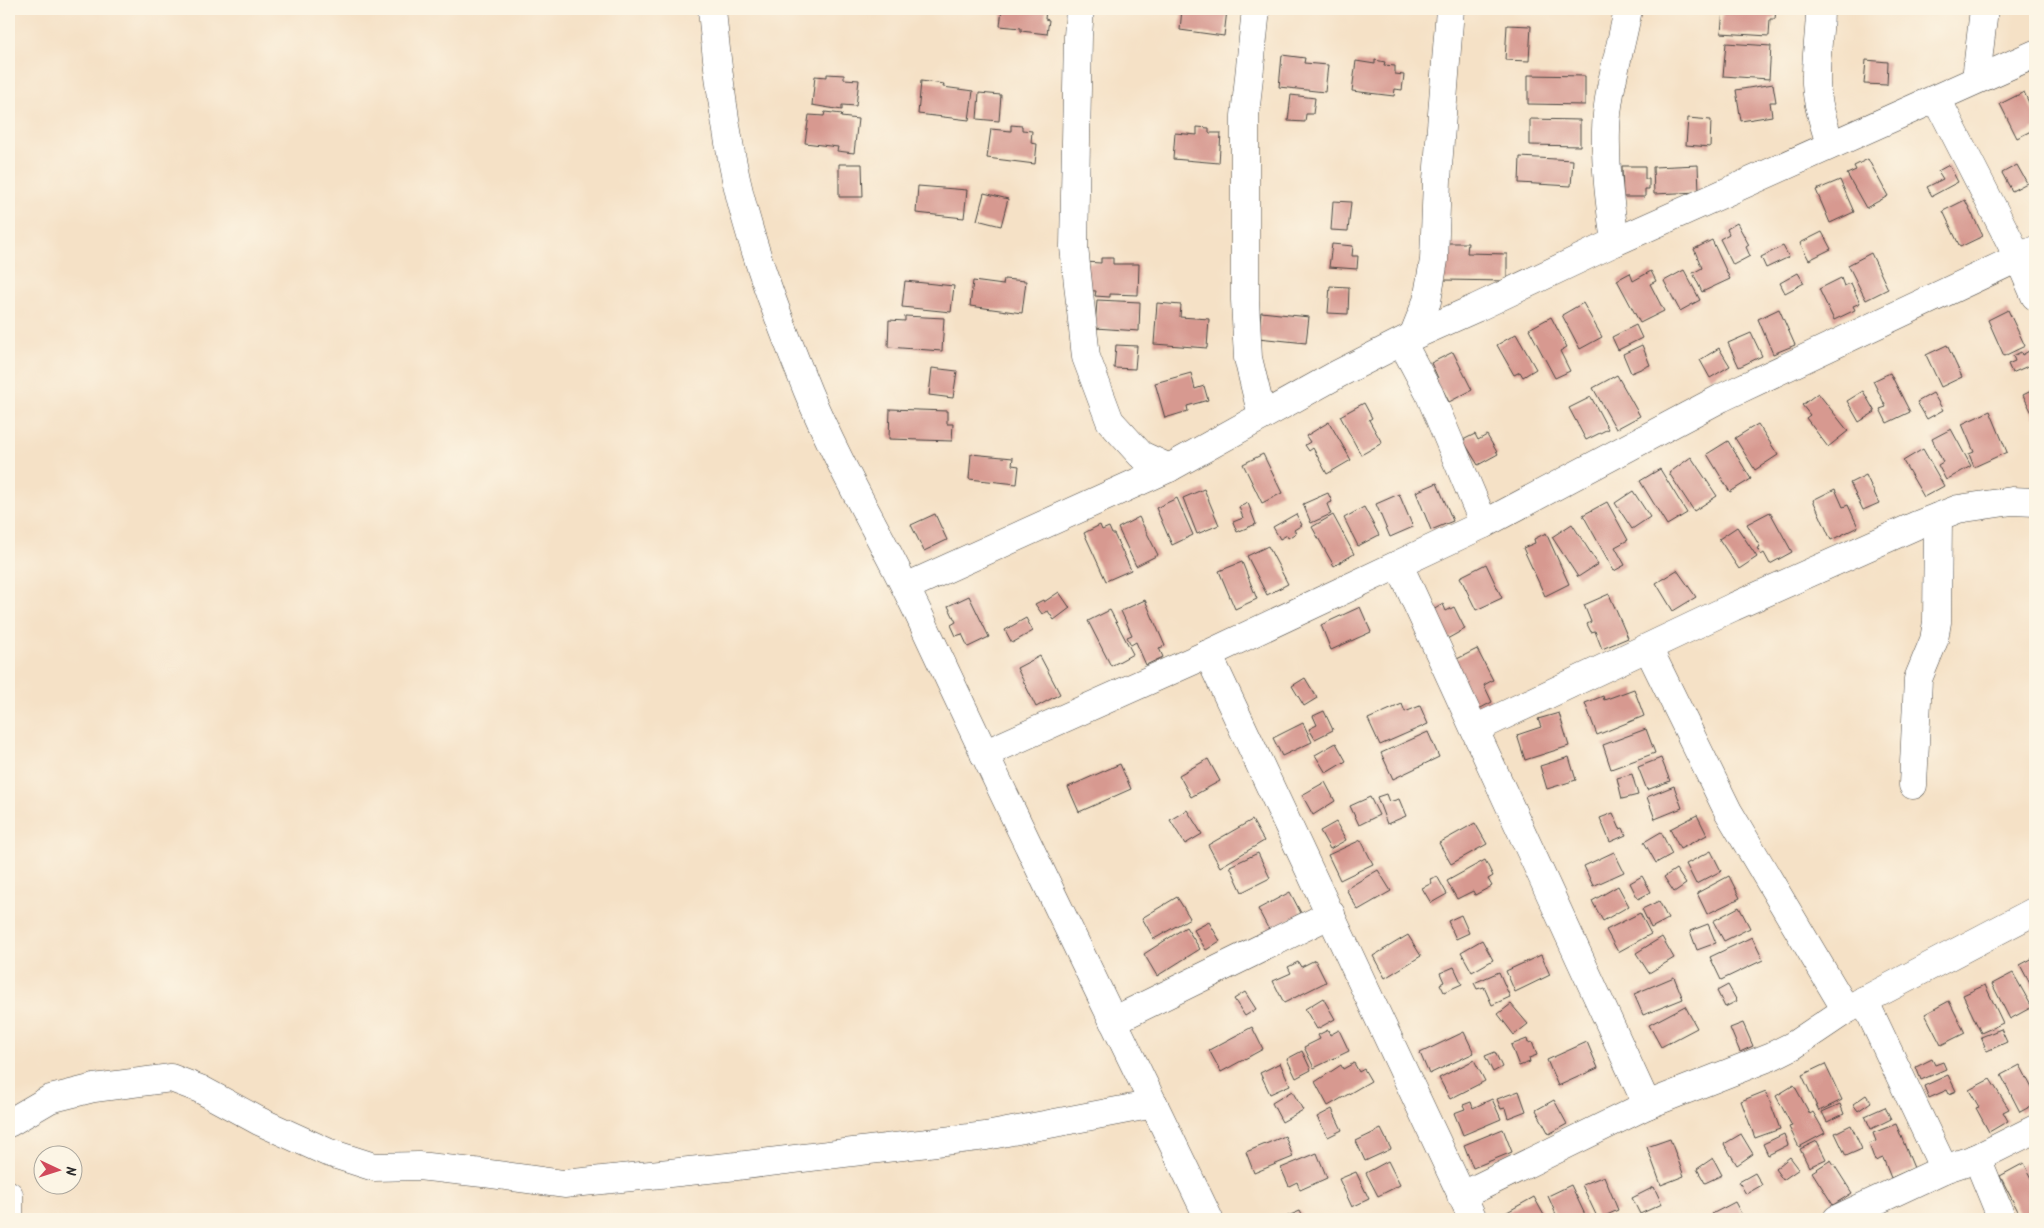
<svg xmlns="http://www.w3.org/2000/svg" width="2044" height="1228" viewBox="0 0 2044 1228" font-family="Kalam,sans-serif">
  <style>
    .building { fill: #d79990 }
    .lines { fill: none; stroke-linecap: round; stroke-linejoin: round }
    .minor-casing { stroke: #494642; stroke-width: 29 }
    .minor { stroke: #fff; stroke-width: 28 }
  </style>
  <rect width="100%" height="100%" fill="#fcf5e5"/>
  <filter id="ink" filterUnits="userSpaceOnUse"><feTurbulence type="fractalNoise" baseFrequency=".02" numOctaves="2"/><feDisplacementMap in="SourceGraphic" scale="10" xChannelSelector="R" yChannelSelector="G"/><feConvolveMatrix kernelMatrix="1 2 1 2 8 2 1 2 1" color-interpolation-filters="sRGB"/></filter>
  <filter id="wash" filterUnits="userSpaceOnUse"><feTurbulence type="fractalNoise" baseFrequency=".0096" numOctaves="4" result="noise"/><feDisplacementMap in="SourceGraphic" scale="20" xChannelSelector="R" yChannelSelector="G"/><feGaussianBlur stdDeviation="1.12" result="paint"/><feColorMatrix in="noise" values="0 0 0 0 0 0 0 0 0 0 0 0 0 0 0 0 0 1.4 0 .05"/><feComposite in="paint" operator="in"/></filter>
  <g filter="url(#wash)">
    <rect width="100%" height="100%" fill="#f5e1c6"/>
    <g id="blocks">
      <!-- building -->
      <g class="building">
        <polygon points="1002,9 1046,9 1045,19 1049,20 1047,34 1021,31 1021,28 1000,26"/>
        <polygon points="1182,9 1227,10 1224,36 1180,30"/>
        <polygon points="1723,9 1776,9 1775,19 1770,19 1769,36 1721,33"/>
        <polygon points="1507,25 1531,26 1529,61 1505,60"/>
        <polygon points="1726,43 1771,46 1769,79 1723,76"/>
        <polygon points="1282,55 1305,58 1304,63 1328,65 1325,92 1279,87"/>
        <polygon points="1375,60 1385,62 1384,65 1395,66 1395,74 1404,75 1402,90 1395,89 1394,96 1352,91 1356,61 1375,64"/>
        <polygon points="1866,60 1888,62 1887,85 1864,84"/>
        <polygon points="827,74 844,75 844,79 859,80 856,106 842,105 842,110 812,105 815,76 827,77"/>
        <polygon points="1528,75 1585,76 1585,105 1528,104"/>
        <polygon points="921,81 944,84 943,87 973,91 969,120 918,114"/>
        <polygon points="1773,84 1776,102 1770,102 1772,116 1741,121 1736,90"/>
        <polygon points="2024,92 2035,116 2035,129 2017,138 2000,104"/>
        <polygon points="979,93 1001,95 999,121 977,119"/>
        <polygon points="1291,95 1315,98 1313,114 1306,114 1305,122 1288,121"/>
        <polygon points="825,112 842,114 841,117 858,119 854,153 837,151 838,147 805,143 809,115 824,116"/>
        <polygon points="1688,118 1711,120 1710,147 1686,145"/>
        <polygon points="1530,119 1580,120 1580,146 1530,145"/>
        <polygon points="1011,125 1022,126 1022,130 1032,131 1031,143 1037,144 1035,164 987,158 991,129 1011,131"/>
        <polygon points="1197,127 1209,128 1209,133 1221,133 1219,163 1173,159 1175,133 1197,135"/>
        <polygon points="1520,157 1573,160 1571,186 1519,183"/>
        <polygon points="1868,159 1888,196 1866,208 1847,174 1856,170 1854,166"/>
        <polygon points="839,164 862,164 863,197 839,197"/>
        <polygon points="1698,165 1699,192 1654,194 1653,167"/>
        <polygon points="1949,165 1958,182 1932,196 1927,187 1943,179 1938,171"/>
        <polygon points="2017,165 2027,183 2012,191 2002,173"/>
        <polygon points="1622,166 1645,166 1645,179 1649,179 1649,189 1645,189 1645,197 1623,197"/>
        <polygon points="1840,180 1854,212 1830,223 1816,190"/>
        <polygon points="918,186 967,190 964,218 916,213"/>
        <polygon points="984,193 1008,199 1001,226 977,220"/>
        <polygon points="1965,200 1983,236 1960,247 1943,211"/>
        <polygon points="1333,201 1351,202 1348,231 1331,230"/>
        <polygon points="1737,223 1749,245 1746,247 1750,256 1733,265 1720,239 1729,234 1727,229"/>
        <polygon points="1822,232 1831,249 1809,260 1800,243"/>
        <polygon points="1712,240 1730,279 1702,292 1693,273 1702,268 1694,249"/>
        <polygon points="1445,243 1468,243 1467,253 1507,254 1507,281 1444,280"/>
        <polygon points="1332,244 1353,246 1352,256 1358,256 1357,269 1329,267"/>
        <polygon points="1783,246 1789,257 1766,268 1761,257"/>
        <polygon points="1871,253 1888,289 1866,300 1848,265"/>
        <polygon points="1101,258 1113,258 1113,264 1139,264 1138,295 1110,294 1110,297 1095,296 1096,291 1083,290 1084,262 1101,263"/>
        <polygon points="1684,270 1700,300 1680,311 1664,281"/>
        <polygon points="1651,271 1656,281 1650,284 1664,311 1640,323 1617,280 1630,273 1633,281"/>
        <polygon points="1798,273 1804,283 1785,293 1780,283"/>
        <polygon points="1841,278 1844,286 1851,283 1860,303 1853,306 1855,310 1834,320 1819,289"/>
        <polygon points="1004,279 1026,281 1022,313 970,306 973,281 1003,285"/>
        <polygon points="905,281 954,286 951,312 902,307"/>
        <polygon points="1330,286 1349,287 1348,314 1328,313"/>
        <polygon points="1097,300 1140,302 1139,331 1095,328"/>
        <polygon points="1157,303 1181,305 1180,317 1209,319 1207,348 1154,344"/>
        <polygon points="1583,303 1602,337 1580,349 1562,315"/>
        <polygon points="1779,309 1795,345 1773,354 1758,319"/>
        <polygon points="2008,310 2025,346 2004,356 1988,320"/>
        <polygon points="1261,312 1309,317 1306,343 1258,338"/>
        <polygon points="905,316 944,318 942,351 888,347 889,320 905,321"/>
        <polygon points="1551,317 1567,347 1560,351 1570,371 1555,378 1529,329"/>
        <polygon points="1636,325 1642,338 1618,350 1612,337"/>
        <polygon points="1751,333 1762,356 1739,367 1728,343"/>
        <polygon points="1516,334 1536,369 1523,377 1520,372 1514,375 1497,345"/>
        <polygon points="1116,345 1137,346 1135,369 1114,368"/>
        <polygon points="1642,345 1650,365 1631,373 1623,354"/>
        <polygon points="1947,345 1962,377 1941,387 1926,355"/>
        <polygon points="1719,348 1730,366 1710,378 1700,360"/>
        <polygon points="2029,351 2035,363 2012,373 2008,364 2015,361 2013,356 2021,352 2022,355"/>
        <polygon points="1453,352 1472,390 1449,402 1443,390 1436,394 1430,382 1438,378 1431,363"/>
        <polygon points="932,368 957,371 953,398 929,395"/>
        <polygon points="1191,373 1195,389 1204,386 1208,400 1187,406 1188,411 1165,418 1155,383"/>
        <polygon points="1890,373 1910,412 1887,423 1880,409 1886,407 1873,381"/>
        <polygon points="1617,375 1640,416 1616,429 1593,388"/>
        <polygon points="2035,389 2035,419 2023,395"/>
        <polygon points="1863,391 1875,412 1859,422 1847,401"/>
        <polygon points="1818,393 1848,431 1828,447 1806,418 1810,415 1802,405"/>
        <polygon points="1933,393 1943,410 1927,419 1917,402"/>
        <polygon points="1591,397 1608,429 1586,440 1569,408"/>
        <polygon points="1364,403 1372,418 1369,420 1382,443 1361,455 1340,416"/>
        <polygon points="890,409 947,411 947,424 953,424 952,441 889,439"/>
        <polygon points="1990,411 2007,452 1974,467 1969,454 1974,452 1962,424"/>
        <polygon points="1329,422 1351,460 1327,474 1313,448 1309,451 1305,445 1310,442 1306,436"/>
        <polygon points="1758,424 1778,455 1755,470 1735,438"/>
        <polygon points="1951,429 1971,466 1946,480 1938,465 1943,462 1932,439"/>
        <polygon points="1475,434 1478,440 1487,435 1498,454 1478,465 1463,440"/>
        <polygon points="1728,441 1751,479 1730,492 1707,454"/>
        <polygon points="1923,449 1944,486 1924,497 1903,461"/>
        <polygon points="971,454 1013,458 1012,465 1019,466 1017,484 969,479"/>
        <polygon points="1263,454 1282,493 1262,503 1243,464"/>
        <polygon points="1691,457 1717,496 1694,511 1669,473"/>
        <polygon points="1660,469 1687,513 1667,525 1640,481"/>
        <polygon points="1866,475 1879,503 1863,510 1850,483"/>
        <polygon points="1437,483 1453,521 1431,530 1416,492"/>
        <polygon points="1204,489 1219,525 1197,534 1183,498"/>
        <polygon points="1835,489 1843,507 1848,505 1858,527 1831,540 1813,500"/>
        <polygon points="1633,491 1650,517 1632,529 1615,503"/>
        <polygon points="1328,493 1332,502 1327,504 1331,514 1311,523 1303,504"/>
        <polygon points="1399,494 1413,527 1390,537 1376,504"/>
        <polygon points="1177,498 1193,535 1172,545 1156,508"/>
        <polygon points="1607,502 1628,540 1615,547 1625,565 1614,571 1583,515"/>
        <polygon points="1248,503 1256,524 1237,532 1233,522 1243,518 1239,507"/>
        <polygon points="1364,507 1379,535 1358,546 1344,518"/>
        <polygon points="1770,512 1792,552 1770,564 1764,553 1761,555 1757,548 1760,547 1747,524"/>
        <polygon points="935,514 947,540 924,551 911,525"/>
        <polygon points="1296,514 1302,525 1294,530 1296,533 1288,538 1287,535 1280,539 1273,527"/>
        <polygon points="1333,515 1354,554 1334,566 1312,527"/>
        <polygon points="1139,517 1158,555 1136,566 1118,528"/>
        <polygon points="1572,524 1598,564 1578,577 1552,537"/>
        <polygon points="1100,525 1102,530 1109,527 1112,534 1114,534 1131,570 1106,581 1084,533"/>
        <polygon points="1737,527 1757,557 1739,569 1719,539"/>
        <polygon points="1546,533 1569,584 1545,596 1523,548 1535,543 1534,539"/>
        <polygon points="1268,546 1288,584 1267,595 1247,556"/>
        <polygon points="1242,562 1257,599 1235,609 1219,571"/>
        <polygon points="1486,564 1502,598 1476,610 1460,577"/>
        <polygon points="1677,570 1696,597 1673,611 1656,583"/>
        <polygon points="1059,592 1070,608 1054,620 1048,611 1042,614 1035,604 1043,600 1044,602"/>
        <polygon points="1609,594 1628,638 1602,649 1595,631 1591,632 1587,624 1591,622 1584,605"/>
        <polygon points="969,596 989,637 968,647 962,634 956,636 951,625 956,622 948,606"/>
        <polygon points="1145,600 1165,646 1159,648 1163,657 1146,665 1136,642 1131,645 1127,637 1132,635 1121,611"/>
        <polygon points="1443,604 1446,611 1454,607 1465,629 1447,639 1433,610"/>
        <polygon points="1360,607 1371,632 1331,650 1321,625"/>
        <polygon points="1110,610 1133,654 1111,666 1088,621"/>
        <polygon points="1026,618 1033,631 1012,643 1005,630"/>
        <polygon points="1477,649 1493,680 1484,685 1492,702 1477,710 1453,661"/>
        <polygon points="1040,656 1060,694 1036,707 1017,668"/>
        <polygon points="1305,678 1317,698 1304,706 1292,686"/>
        <polygon points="1634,689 1644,716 1597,735 1585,703 1603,696 1604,700"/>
        <polygon points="1402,704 1405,712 1420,706 1428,724 1380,745 1368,719"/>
        <polygon points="1324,711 1333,730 1315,739 1309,729 1317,725 1313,716"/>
        <polygon points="1559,713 1569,746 1525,760 1517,735 1541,727 1538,719"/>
        <polygon points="1303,723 1312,742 1282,756 1273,738"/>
        <polygon points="1646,729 1655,753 1611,769 1603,745"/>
        <polygon points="1428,732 1439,757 1393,779 1381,753"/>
        <polygon points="1336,743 1346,761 1326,773 1315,755"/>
        <polygon points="1569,757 1576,780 1547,789 1540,766"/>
        <polygon points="1661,758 1670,781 1647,790 1638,767"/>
        <polygon points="1208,759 1220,781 1191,797 1179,775"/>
        <polygon points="1120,764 1131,789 1079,812 1068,787"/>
        <polygon points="1632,774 1638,795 1622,799 1617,778"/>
        <polygon points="1325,782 1335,801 1313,815 1302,795"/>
        <polygon points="1674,786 1682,808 1655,819 1647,797"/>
        <polygon points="1386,794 1389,802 1399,799 1406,816 1387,824 1377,797"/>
        <polygon points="1370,797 1379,815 1359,825 1350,806"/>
        <polygon points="1187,810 1202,834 1185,844 1170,820"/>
        <polygon points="1613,813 1620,829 1623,828 1626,835 1610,842 1600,818"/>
        <polygon points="1697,815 1707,835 1680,849 1670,829"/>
        <polygon points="1252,820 1264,841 1220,867 1208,845"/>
        <polygon points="1336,822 1346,840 1330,849 1320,831"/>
        <polygon points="1475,823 1487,844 1451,864 1439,843"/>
        <polygon points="1661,832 1672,854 1656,863 1644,842"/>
        <polygon points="1361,840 1373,864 1340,880 1328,855"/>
        <polygon points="1711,851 1721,871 1696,884 1686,864"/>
        <polygon points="1614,852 1624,872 1593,886 1584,866"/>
        <polygon points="1258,853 1270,878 1242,892 1230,866"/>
        <polygon points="1485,860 1493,876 1488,879 1492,886 1475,895 1473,891 1457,899 1447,881"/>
        <polygon points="1676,869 1686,884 1674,892 1664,877"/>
        <polygon points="1378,870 1391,891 1358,910 1346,889"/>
        <polygon points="1437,876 1447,894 1431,903 1422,888 1432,883 1430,879"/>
        <polygon points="1642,876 1651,892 1638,899 1630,883"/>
        <polygon points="1729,876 1740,898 1707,914 1697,893"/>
        <polygon points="1618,886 1629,906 1603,921 1592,901"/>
        <polygon points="1290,892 1301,913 1269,930 1258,909"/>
        <polygon points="1177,897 1190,918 1154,939 1142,918"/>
        <polygon points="1659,901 1668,919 1651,928 1642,909"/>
        <polygon points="1739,907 1750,928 1724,941 1713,921"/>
        <polygon points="1640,913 1651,934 1618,952 1606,930"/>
        <polygon points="1461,915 1469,933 1456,939 1448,921"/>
        <polygon points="1209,922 1220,941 1206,950 1194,930"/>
        <polygon points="1708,924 1716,943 1697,950 1690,931"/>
        <polygon points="1186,927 1200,949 1157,976 1144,954"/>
        <polygon points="1408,935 1421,956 1385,978 1373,956"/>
        <polygon points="1662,937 1674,958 1649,973 1636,953"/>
        <polygon points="1752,937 1763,960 1721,980 1710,957"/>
        <polygon points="1482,940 1493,960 1472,972 1461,952"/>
        <polygon points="1541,955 1550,975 1515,992 1506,971"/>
        <polygon points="2035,957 2035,993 2020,965"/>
        <polygon points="1315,960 1326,982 1284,1003 1273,981 1291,973 1288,967 1298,962 1301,967"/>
        <polygon points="1454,967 1462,984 1444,992 1440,984 1444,982 1440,973"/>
        <polygon points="1499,972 1510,997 1492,1005 1484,987 1477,989 1474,983"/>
        <polygon points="2013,973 2032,1007 2010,1019 1992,984"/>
        <polygon points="1674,977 1683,999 1643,1015 1634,994"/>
        <polygon points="1728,985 1737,1001 1725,1007 1717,991"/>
        <polygon points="1985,985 2003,1023 1981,1033 1963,995"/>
        <polygon points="1245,992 1256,1009 1245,1016 1234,999"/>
        <polygon points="1323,998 1335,1019 1317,1029 1305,1009"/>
        <polygon points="1949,1001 1965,1033 1941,1045 1925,1014"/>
        <polygon points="1511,1004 1528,1024 1514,1035 1498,1014"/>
        <polygon points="1685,1006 1697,1028 1661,1047 1649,1025"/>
        <polygon points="1743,1023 1753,1046 1740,1052 1730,1028"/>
        <polygon points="1252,1027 1263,1049 1221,1072 1209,1050"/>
        <polygon points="2001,1029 2007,1042 1987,1051 1981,1037"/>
        <polygon points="1328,1030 1330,1035 1339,1030 1349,1051 1314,1068 1304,1047 1320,1039 1318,1035"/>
        <polygon points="1464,1032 1474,1053 1429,1074 1420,1053"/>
        <polygon points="1527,1039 1528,1043 1532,1042 1537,1055 1529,1058 1530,1062 1519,1066 1511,1045"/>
        <polygon points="1587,1042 1598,1068 1558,1086 1547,1060"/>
        <polygon points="1302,1051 1311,1070 1296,1078 1287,1059"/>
        <polygon points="1495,1052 1502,1067 1493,1072 1485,1056"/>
        <polygon points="1932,1059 1935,1065 1943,1062 1946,1069 1921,1080 1916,1067"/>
        <polygon points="1474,1060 1485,1081 1450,1099 1439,1078"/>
        <polygon points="1280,1063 1290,1085 1270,1094 1260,1073"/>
        <polygon points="1354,1063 1359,1072 1364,1069 1371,1081 1328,1106 1315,1082 1341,1065 1343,1069"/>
        <polygon points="1825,1064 1842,1100 1819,1111 1802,1075"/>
        <polygon points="2020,1065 2035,1094 2035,1104 2020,1112 2001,1075"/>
        <polygon points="1948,1075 1956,1091 1949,1094 1947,1090 1929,1098 1924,1086"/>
        <polygon points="1990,1079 2009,1109 2003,1112 2008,1121 1989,1132 1976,1108 1979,1107 1969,1090"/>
        <polygon points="1794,1085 1810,1114 1813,1112 1825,1133 1799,1147 1789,1127 1792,1126 1776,1096"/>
        <polygon points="1292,1091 1303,1110 1282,1122 1272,1103"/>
        <polygon points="1519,1091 1526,1111 1508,1118 1505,1108 1501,1109 1497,1099"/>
        <polygon points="1766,1091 1780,1129 1755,1138 1741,1101"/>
        <polygon points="1866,1095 1871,1102 1858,1111 1853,1104"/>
        <polygon points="1492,1099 1501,1119 1463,1135 1454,1113 1465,1109 1463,1105 1471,1102 1473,1108"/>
        <polygon points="1554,1100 1567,1124 1549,1134 1536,1110"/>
        <polygon points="1840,1104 1844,1114 1827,1122 1822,1112"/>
        <polygon points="1885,1107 1891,1119 1871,1129 1865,1116"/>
        <polygon points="1332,1109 1342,1130 1328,1137 1317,1117"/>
        <polygon points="1896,1124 1914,1168 1891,1178 1883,1158 1875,1161 1869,1144 1876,1141 1873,1133"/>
        <polygon points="1851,1125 1862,1149 1846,1156 1835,1133"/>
        <polygon points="1381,1129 1391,1149 1365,1161 1356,1141"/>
        <polygon points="1503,1129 1512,1152 1473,1168 1464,1145"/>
        <polygon points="1741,1134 1753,1154 1737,1165 1724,1144"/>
        <polygon points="1784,1134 1788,1145 1768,1155 1763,1144"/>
        <polygon points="1285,1136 1293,1157 1254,1173 1246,1152"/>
        <polygon points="1670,1139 1684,1176 1661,1185 1647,1147"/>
        <polygon points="1817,1141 1826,1159 1809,1167 1800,1149"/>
        <polygon points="1317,1153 1327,1178 1300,1190 1297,1182 1289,1186 1281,1168"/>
        <polygon points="1790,1157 1799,1169 1783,1180 1775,1169"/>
        <polygon points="1713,1158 1722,1175 1705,1183 1697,1169"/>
        <polygon points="1831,1160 1852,1193 1833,1205 1812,1172"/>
        <polygon points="1388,1161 1400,1185 1378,1196 1366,1173"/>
        <polygon points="2024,1163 2035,1184 2035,1210 2021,1217 2000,1176"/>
        <polygon points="1356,1172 1369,1199 1352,1207 1339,1179"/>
        <polygon points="1755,1173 1762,1185 1746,1194 1739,1182"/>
        <polygon points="1604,1176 1618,1210 1598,1219 1582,1185"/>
        <polygon points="1571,1185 1587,1219 1558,1219 1548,1196"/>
        <polygon points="1654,1187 1662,1204 1640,1214 1632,1198"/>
        <polygon points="1534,1197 1546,1219 1501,1219 1500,1216"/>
        <polygon points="1735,1202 1744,1219 1714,1219 1712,1214"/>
        <polygon points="1300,1211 1304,1219 1281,1219"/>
      </g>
    </g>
  </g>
  <g filter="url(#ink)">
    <use href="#blocks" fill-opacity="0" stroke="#494642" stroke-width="1"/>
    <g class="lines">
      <defs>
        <g id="minor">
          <path d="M 712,9 C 717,66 724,123 736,179 C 752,251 780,323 808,392 C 840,469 884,541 920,617 C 1014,819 1113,1019 1209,1219"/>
          <polyline points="1080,9 1078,36 1074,247 1086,357 1110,421 1141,455 1169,468"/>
          <polyline points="1256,9 1245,116 1245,300 1248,358 1262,416"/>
          <path d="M 1820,9 C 1820,31 1816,53 1816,76 C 1815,99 1824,123 1830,145"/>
          <polyline points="1976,79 1984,9"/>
          <polyline points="1937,99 2018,257 2035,296"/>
          <path d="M 1615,242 C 1610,205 1605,168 1606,130 C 1607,89 1621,49 1628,9"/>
          <polyline points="1413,336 1427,301 1434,260 1437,180 1450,9"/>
          <polyline points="1402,342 1429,393 1484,524"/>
          <polyline points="1399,565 1647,1105"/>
          <polyline points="906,587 1169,468 1338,374 1413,336 1476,308 1615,242 2035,54"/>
          <polyline points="1648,648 1728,811 1846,1010"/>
          <polyline points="1208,654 1473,1219"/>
          <polyline points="1475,729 1733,607 1917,525 1958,509 2012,501 2035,502"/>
          <polyline points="984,754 1208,654 1484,524 1721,398 2035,250"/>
          <polyline points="1913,785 1918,679 1934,640 1937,622 1938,517"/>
          <polyline points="1864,1000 1944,1169"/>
          <polyline points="1113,1021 1331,914"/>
          <polyline points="9,1123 50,1099 94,1088 171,1078 200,1089 259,1121 327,1152 374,1167 418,1166 483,1173 564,1184 737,1166 986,1136 1154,1104"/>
          <polyline points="1977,1158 2002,1219"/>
          <polyline points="9,1195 9,1213"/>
          <polyline points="1461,1196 1647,1105 1772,1056 1794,1045 1846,1010 2035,911"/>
          <polyline points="1837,1219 1944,1169 1977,1158 2035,1129"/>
        </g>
      </defs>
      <!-- minor casing -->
      <use href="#minor" class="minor-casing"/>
      <!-- minor -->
      <use href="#minor" class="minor"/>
    </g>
  </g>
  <!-- margin -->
  <rect width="2044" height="1228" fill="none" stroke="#fcf5e5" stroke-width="30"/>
  <!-- north arrow -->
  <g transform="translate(58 1170) rotate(94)"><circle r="24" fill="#fcf5e5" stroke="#a8a49b"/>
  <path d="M0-4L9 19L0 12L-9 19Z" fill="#d1495b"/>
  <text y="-8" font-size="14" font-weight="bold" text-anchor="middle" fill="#2b2b2b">N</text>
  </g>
</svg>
